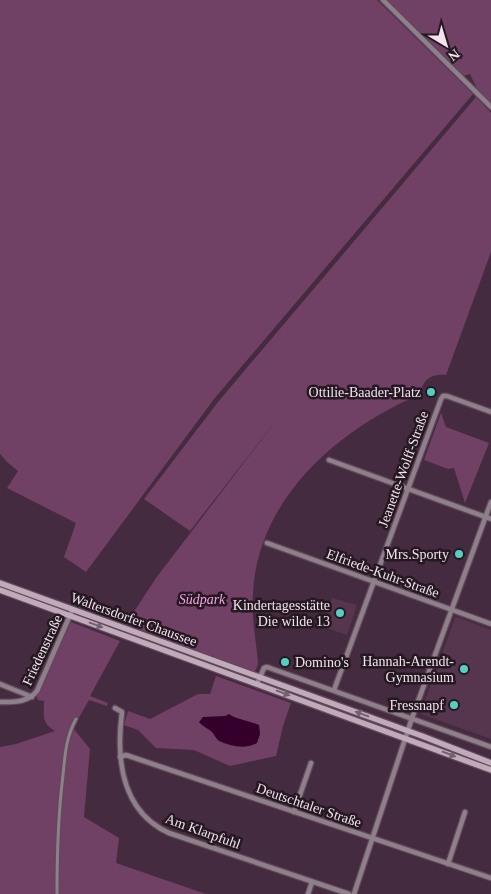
<svg xmlns="http://www.w3.org/2000/svg" width="491" height="894" viewBox="0 0 491 894" font-family="Georgia,serif">
  <style>
    .built { fill: #56364e }
    .green { fill: #714065 }
    .water { fill: #34002b }
    .lines { fill: none; stroke-linecap: round; stroke-linejoin: round }
    .pedestrian-casing { stroke: #61485b; stroke-width: 5.5 }
    .minor-casing { stroke: #61485b; stroke-width: 7 }
    .secondary-casing { stroke: #61485b; stroke-width: 8 }
    .pedestrian { stroke: #8e808a; stroke-width: 3 }
    .minor { stroke: #8e808a; stroke-width: 4.5 }
    .secondary { stroke: #c1aaba; stroke-width: 5.5 }
    .oneway { fill: #72616e }
    .poi-dot { fill: #57cec2; stroke: #241821; stroke-width: 2 }
    .labels { text-anchor: middle; stroke-width: 5; stroke-linejoin: round; paint-order: stroke }
    .poi-label { font-size: 14px; fill: #f4e2ef; stroke: #241821; text-anchor: end }
    .street-label { font-size: 14px; fill: #f4e2ef; stroke: #241821 }
    .park-label { font-size: 14px; font-style: italic; fill: #f7a3e2; stroke: #241821 }
  </style>
  <rect width="100%" height="100%" fill="#452b3f"/>
  <!-- built -->
  <g class="built">
    <polygon points="332,598 357,605 347,635 321,626"/>
    <polygon points="457,617 491,630 491,739 421,714 421,712 455,618"/>
  </g>
  <!-- green -->
  <g class="green">
    <polygon points="0,0 377,0 473,94 214,399 86,572 64,557 76,523 7,488 18,471 7,462 0,454"/>
    <polygon points="386,0 491,0 491,104 477,89 470,74 463,76"/>
    <path d="M 476,97 L 491,113 L 491,252 L 446,375 C 432,373 421,380 421,394 C 338,429 257,499 253,594 C 251,617 256,639 258,662 C 258,666 256,669 254,673 L 126,624 L 156,578 L 278,418 L 190,531 L 144,499 L 218,402 Z"/>
    <polygon points="441,413 446,427 489,443 465,503 454,468 448,469 424,460"/>
    <path d="M 71,622 L 120,641 L 90,696 L 108,703 L 107,706 L 89,700 L 73,728 L 90,749 L 84,817 L 119,838 L 116,863 L 206,894 L 0,894 L 0,747 L 16,744 L 55,731 C 41,723 44,716 44,701 L 38,700 L 36,695 Z"/>
    <polygon points="216,676 291,703 283,726 276,756 230,766 194,750 156,748 138,730 124,725 128,711 150,719 198,694 210,694"/>
  </g>
  <!-- water -->
  <path class="water" d="M 229,714 C 235,719 250,721 259,725 L 260,734 L 257,743 C 244,750 231,746 219,741 C 216,739 214,734 212,732 C 208,728 203,727 199,722 L 203,717 L 225,716 Z"/>
  <g class="lines">
    <defs>
      <path id="pedestrian" d="M 57,894 C 57,854 58,815 63,775 C 65,755 66,737 76,719"/>
      <g id="minor">
        <polyline points="383,0 491,107"/>
        <polyline points="329,460 491,519"/>
        <polyline points="267,543 491,624"/>
        <polyline points="0,684 32,697"/>
        <polyline points="257,684 264,668 267,667 491,747"/>
        <polyline points="334,690 441,399 443,396 447,396 491,412"/>
        <path d="M 0,702 C 14,702 27,703 37,691 L 71,613"/>
        <path d="M 115,708 L 122,712 C 116,758 121,811 169,833 L 349,894"/>
        <polyline points="120,757 126,755 491,878"/>
        <polyline points="294,812 311,763"/>
        <polyline points="448,864 465,812"/>
        <polyline points="308,894 312,882"/>
        <polyline points="354,894 412,718 491,502"/>
      </g>
      <g id="secondary">
        <polyline points="0,583 422,736 491,763"/>
        <polyline points="0,590 491,770"/>
      </g>
    </defs>
    <!-- pedestrian casing -->
    <use href="#pedestrian" class="pedestrian-casing"/>
    <!-- minor casing -->
    <use href="#minor" class="minor-casing"/>
    <!-- secondary casing -->
    <use href="#secondary" class="secondary-casing"/>
    <!-- pedestrian -->
    <use href="#pedestrian" class="pedestrian"/>
    <!-- minor -->
    <use href="#minor" class="minor"/>
    <!-- secondary -->
    <use href="#secondary" class="secondary"/>
  </g>
  <!-- one-way arrows -->
  <defs><path id="oneway-solid" d="M-6-.8H1V-3.2L6.5 0L1 3.2V.8H-6Z" transform="scale(1.25)"/></defs>
  <g class="oneway">
    <use href="#oneway-solid" transform="translate(96 625) rotate(20)"/>
    <use href="#oneway-solid" transform="translate(283 693) rotate(20)"/>
    <use href="#oneway-solid" transform="translate(362 714) rotate(-160)"/>
    <use href="#oneway-solid" transform="translate(449 754) rotate(21)"/>
  </g>
  <!-- markers -->
  <g class="poi-dot">
    <circle cx="431" cy="392" r="5"/>
    <circle cx="459" cy="554" r="5"/>
    <circle cx="340" cy="613" r="5"/>
    <circle cx="285" cy="662" r="5"/>
    <circle cx="464" cy="669" r="5"/>
    <circle cx="454" cy="705" r="5"/>
  </g>
  <g class="labels">
    <!-- poi labels -->
    <g class="poi-label">
      <text x="421" y="397">Ottilie-Baader-Platz</text>
      <text x="449" y="559">Mrs.Sporty</text>
      <text x="330" y="610">Kindertagesstätte<tspan x="330" dy="16">Die wilde 13</tspan></text>
      <text x="454" y="666">Hannah-Arendt-<tspan x="454" dy="16">Gymnasium</tspan></text>
      <text x="295" y="667" text-anchor="start">Domino's</text>
      <text x="444" y="710">Fressnapf</text>
    </g>
    <!-- street labels -->
    <g class="street-label">
      <text transform="translate(403 469) rotate(-70)" y="5">Jeanette-Wolff-Straße</text>
      <text transform="translate(383 573) rotate(20)" y="5">Elfriede-Kuhr-Straße</text>
      <text transform="translate(134 619) rotate(20)" y="5">Waltersdorfer Chaussee</text>
      <text transform="translate(42 650) rotate(-65)" y="5">Friedenstraße</text>
      <text transform="translate(309 805) rotate(19)" y="5">Deutschtaler Straße</text>
      <text transform="translate(203 831) rotate(20)" y="5">Am Klarpfuhl</text>
    </g>
    <!-- park labels -->
    <g class="park-label">
      <text x="202" y="604">Südpark</text>
    </g>
  </g>
  <!-- north arrow -->
  <g transform="translate(446 45) rotate(142)" stroke="#241821" stroke-width="4" paint-order="stroke">
  <path d="M0-4L9 19L0 12L-9 19Z" fill="#f4e2ef"/>
  <text y="-8" font-size="14" font-weight="bold" text-anchor="middle" fill="#f4e2ef">N</text>
  </g>
</svg>
